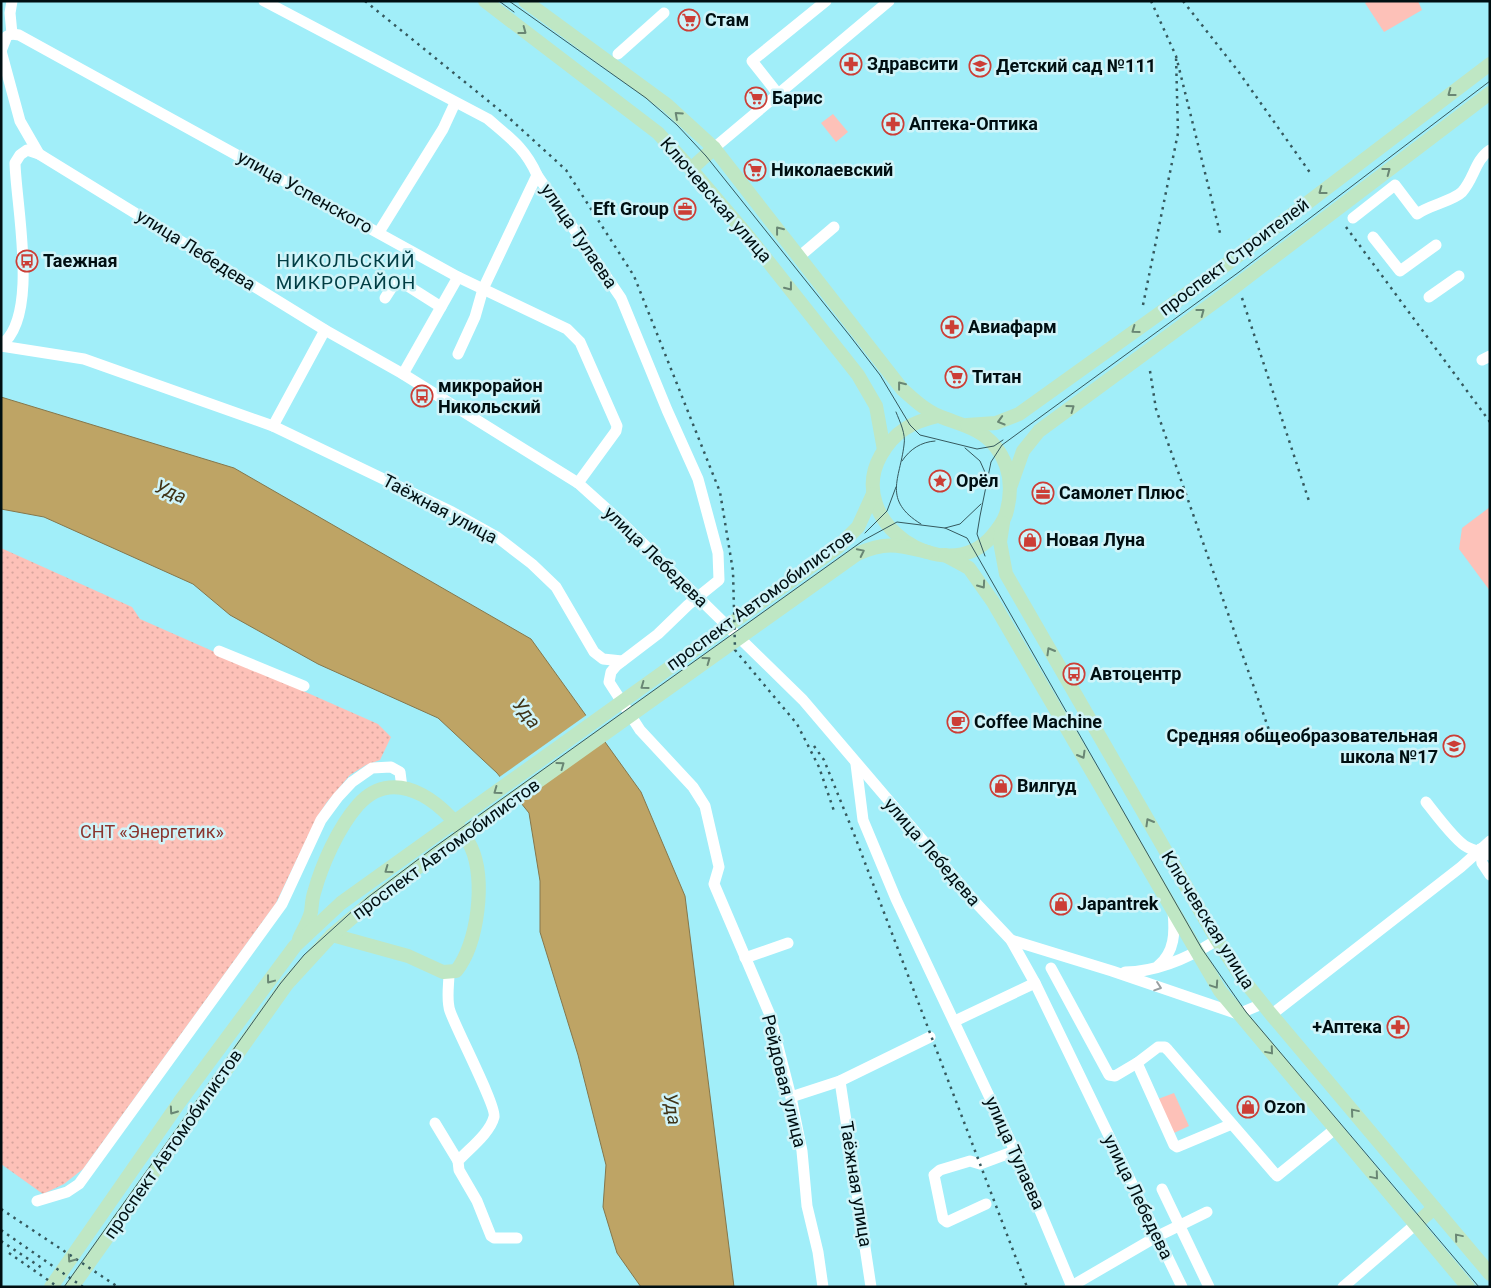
<svg xmlns="http://www.w3.org/2000/svg" width="1491" height="1288" font-family="Roboto,sans-serif">
<style>
.grass{fill:url(#grass-dots)}
.park{fill:#fdc1b8}
.water{fill:#bea465;stroke:#85774c}
.pier{fill:#a1eef9}
.lines{fill:none;stroke-linecap:round;stroke-linejoin:round}
.minor{stroke:#fff;stroke-width:11}
.major{stroke:#bfe7c4;stroke-width:14}
.tram{stroke:#35595e;stroke-width:1}
.rail{stroke:#35595e;stroke-width:2.5;stroke-dasharray:2.5 5;stroke-linecap:butt}
.oneway{stroke:#698674}
.oneway2{stroke:#999fa0}
.labels{text-anchor:middle;stroke-width:5;stroke-linejoin:round;paint-order:stroke}
.poi-label{font-size:18px;font-weight:bold;fill:#000f12;stroke:#d0f4f9;text-anchor:start}
.street-label{font-size:18px;fill:#000f12;stroke:#d0f4f9}
.park-label{font-size:18px;fill:#8a352e;stroke:#d0f4f9}
.neighbourhood-label{font-size:19px;letter-spacing:1px;fill:#003d44;stroke:#d0f4f9}
.water-label{font-size:19px;font-style:italic;fill:#3f3317;stroke:#d0f4f9}
</style>
<defs>
<pattern id="grass-dots" width="8" height="8" patternUnits="userSpaceOnUse" patternTransform="scale(1.25)"><rect width="8" height="8" fill="#fdc1b8"/><path d="M2 2h.1M6 6h.1" fill="none" stroke="#d7a59d" stroke-width="1.8" stroke-linecap="round"/></pattern>
</defs>
<rect width="100%" height="100%" fill="#a1eef9"/>
<polygon class="grass" points="1,548 132,607 140,619 378,724 391,737 380,760 366,765 350,775 327,802 317,817 276,903 83,1169 64,1184 43,1194 1,1164"/>
<g class="park">
<polygon points="1368,1 1418,1 1422,10 1384,32 1365,3"/>
<polygon points="833,114 848,132 836,142 821,123"/>
<polygon points="1490,507 1490,591 1459,549 1462,528"/>
<polygon points="1174,1093 1189,1126 1174,1133 1158,1099"/>
</g>
<polygon class="water" points="1,397 234,468 531,639 641,792 685,896 734,1287 641,1287 617,1253 603,1207 606,1165 578,1055 540,932 540,881 529,813 497,773 438,718 318,664 230,615 193,584 44,517 1,509"/>
<polygon class="pier" points="588,714 606,739 517,802 498,778"/>
<g class="lines">
<g class="minor">
<path d="M264,1L488,119C510,138 525,148 537,175L621,298L667,410L698,479L718,553L719,580L688,605L658,634L616,666L611,672L609,682L640,730L693,787L705,806L719,867L714,884L770,1015L791,1097L802,1151L807,1206L818,1252L823,1287"/>
<polyline points="12,34 10,13 12,1"/>
<polyline points="1,51 20,121 39,154 325,330 403,374 578,483 618,519 803,700 977,904 1011,940 1035,983 1182,1287"/>
<polyline points="1,51 7,36 12,34 19,35 458,277 567,329 580,342 617,426 616,431 578,483"/>
<polyline points="618,54 664,13"/>
<polyline points="778,94 752,61 826,1"/>
<polyline points="714,148 889,1"/>
<path d="M1353,218L1395,185L1417,214C1429,205 1453,201 1462,192C1474,179 1475,160 1490,150"/>
<polyline points="379,232 443,129 455,103"/>
<polyline points="1373,237 1400,271 1436,245"/>
<polyline points="800,256 834,227"/>
<polyline points="1429,297 1459,276"/>
<polyline points="385,298 396,281 400,281 441,307"/>
<polyline points="325,330 273,426 452,512 497,537 532,564 556,587 594,652 603,659 622,661"/>
<path d="M1,345C40,317 16,206 15,163L20,155L27,150L39,154"/>
<polyline points="1,346 84,359 273,426"/>
<polyline points="458,354 475,317 483,289 537,175"/>
<polyline points="1482,360 1490,356"/>
<polyline points="403,374 458,277"/>
<polyline points="219,651 304,686"/>
<polyline points="856,764 863,820 896,899 1015,1151 1072,1287"/>
<path d="M1426,802C1434,812 1456,842 1467,847C1474,851 1482,851 1490,855"/>
<polyline points="1480,849 1482,863 1490,875"/>
<polyline points="1011,940 1112,971 1238,1014 1262,1004"/>
<polyline points="745,958 788,943"/>
<path d="M1158,966C1175,952 1175,932 1173,912"/>
<polyline points="1051,968 1109,1075 1115,1076 1137,1063"/>
<path d="M1125,972C1157,972 1190,957 1217,940"/>
<path d="M449,973C449,985 446,1000 450,1011C456,1029 497,1107 494,1117C490,1133 469,1149 458,1161L459,1170L477,1201L491,1236L494,1238H517"/>
<polyline points="1271,1015 1461,867 1490,841"/>
<polyline points="955,1021 1035,983"/>
<polyline points="840,1081 871,1287"/>
<polyline points="791,1097 840,1081 930,1037"/>
<polyline points="435,1123 458,1161"/>
<polyline points="1232,1124 1177,1147 1174,1145 1137,1063 1158,1047 1165,1047 1168,1050 1277,1176 1335,1129"/>
<polyline points="1162,1189 1209,1287"/>
<polyline points="37,1201 67,1192 79,1184 282,904 321,820 338,797 352,782 372,768 391,767 400,772 402,788"/>
<polyline points="986,1204 947,1222 943,1219 934,1175 940,1170 970,1161 980,1164 1015,1151"/>
<polyline points="1070,1287 1156,1237 1207,1212"/>
<polyline points="1343,1287 1416,1224"/>
</g>
<g class="major">
<polyline points="485,1 658,133 691,169 748,236 858,375 876,406 884,450"/>
<path d="M525,1L667,105L714,148L902,389C913,399 925,410 939,416C960,425 979,427 995,446C1011,466 1013,490 1006,514C1003,523 998,529 992,536C946,590 843,522 881,455C895,431 912,422 938,416"/>
<polyline points="691,169 714,148"/>
<polyline points="967,425 996,423 1019,414 1202,283 1490,64"/>
<polyline points="1011,485 1023,451 1039,431 1224,295 1490,93"/>
<polyline points="1003,523 1000,542 1006,574 1217,940 1242,978 1270,1013 1490,1274"/>
<polyline points="945,555 969,568 993,602 1220,991 1468,1287"/>
<path d="M299,939C303,930 309,921 311,912C312,905 312,899 314,893C322,864 338,828 358,805C397,761 452,808 471,847C486,879 478,944 456,971L443,972L408,956L332,935"/>
<polyline points="1416,1224 1434,1208"/>
<polyline points="51,1287 181,1100 295,946 341,903 838,547 858,527 873,494"/>
<path d="M72,1287L287,984L332,935L372,901L436,854L857,554C886,541 898,545 928,552"/>
</g>
<g class="tram">
<polyline points="499,1 514,12"/>
<polyline points="509,1 646,98 677,125 706,156 850,336 880,375 910,425 920,435 977,449 994,446 1003,440"/>
<path d="M896,412C900,422 906,434 904,445C900,479 882,500 921,524"/>
<polyline points="965,448 980,461 988,479"/>
<path d="M902,461C910,449 921,442 935,441"/>
<polyline points="945,528 960,524 981,504"/>
<polyline points="865,533 887,511 896,487"/>
<polyline points="985,556 977,534 980,516 991,462 1002,445 1239,272 1490,81"/>
<polyline points="64,1287 280,984 304,955 367,898 432,849 864,540 897,522 945,528 967,538 1202,949 1246,1012 1479,1287"/>
</g>
<g class="rail">
<polyline points="365,1 508,117 566,170 634,276 720,492 733,571 735,650 797,724 819,767 834,811"/>
<polyline points="1151,1 1176,56 1220,233"/>
<polyline points="1183,1 1238,71 1311,174"/>
<polyline points="1346,227 1490,422"/>
<polyline points="1242,298 1309,501"/>
<polyline points="1143,305 1178,133 1176,56"/>
<polyline points="1150,371 1156,409 1275,747"/>
<polyline points="814,746 824,760 854,834 1027,1287"/>
<polyline points="1,1209 118,1287"/>
<polyline points="1,1230 83,1287"/>
<polyline points="1,1241 42,1268"/>
<polyline points="9,1253 58,1287"/>
</g>
</g>
<defs><path id="oneway-chevron" d="M-2-3.5L2.5 0L-2 3.5" fill="none" stroke-width="1.6" stroke-linecap="round" stroke-linejoin="round" transform="scale(1.25)"/></defs>
<g class="oneway">
<use href="#oneway-chevron" transform="translate(523 31) rotate(37)"/>
<use href="#oneway-chevron" transform="translate(1451 93) rotate(143)"/>
<use href="#oneway-chevron" transform="translate(678 115) rotate(-138)"/>
<use href="#oneway-chevron" transform="translate(1387 171) rotate(-37)"/>
<use href="#oneway-chevron" transform="translate(1322 191) rotate(143)"/>
<use href="#oneway-chevron" transform="translate(779 230) rotate(-128)"/>
<use href="#oneway-chevron" transform="translate(789 287) rotate(52)"/>
<use href="#oneway-chevron" transform="translate(1201 312) rotate(-37)"/>
<use href="#oneway-chevron" transform="translate(1135 330) rotate(144)"/>
<use href="#oneway-chevron" transform="translate(901 385) rotate(-128)"/>
<use href="#oneway-chevron" transform="translate(1071 408) rotate(-36)"/>
<use href="#oneway-chevron" transform="translate(1001 421) rotate(164)"/>
<use href="#oneway-chevron" transform="translate(861 552) rotate(-26)"/>
<use href="#oneway-chevron" transform="translate(982 585) rotate(55)"/>
<use href="#oneway-chevron" transform="translate(1050 651) rotate(-120)"/>
<use href="#oneway-chevron" transform="translate(707 660) rotate(-36)"/>
<use href="#oneway-chevron" transform="translate(644 686) rotate(144)"/>
<use href="#oneway-chevron" transform="translate(1082 755) rotate(60)"/>
<use href="#oneway-chevron" transform="translate(561 765) rotate(-36)"/>
<use href="#oneway-chevron" transform="translate(497 791) rotate(144)"/>
<use href="#oneway-chevron" transform="translate(1149 822) rotate(-120)"/>
<use href="#oneway-chevron" transform="translate(388 870) rotate(144)"/>
<use href="#oneway-chevron" transform="translate(270 980) rotate(127)"/>
<use href="#oneway-chevron" transform="translate(1215 985) rotate(56)"/>
<use href="#oneway-chevron" transform="translate(1270 1051) rotate(50)"/>
<use href="#oneway-chevron" transform="translate(173 1111) rotate(125)"/>
<use href="#oneway-chevron" transform="translate(1354 1112) rotate(-130)"/>
<use href="#oneway-chevron" transform="translate(1375 1176) rotate(50)"/>
<use href="#oneway-chevron" transform="translate(1458 1237) rotate(-130)"/>
<use href="#oneway-chevron" transform="translate(71 1259) rotate(125)"/>
</g>
<use class="oneway2" href="#oneway-chevron" transform="translate(1158 987) rotate(19)"/>
<defs>
<g id="supermarket-ring" transform="scale(1.125)"><circle r="9.5" fill="#d0f4f9" stroke="#cc3e36" stroke-width="1.5"/><path d="M-6-5.5h2.5l.6 2H6L4.5 2H-2.5L-4.4-4H-6ZM-1.5 3.2a1.3 1.3 0 1 0 .1 0ZM3 3.2a1.3 1.3 0 1 0 .1 0Z" fill="#cc3e36"/></g>
<g id="pharmacy-ring" transform="scale(1.125)"><circle r="9.5" fill="#d0f4f9" stroke="#cc3e36" stroke-width="1.5"/><path d="M-2-6h4v4h4v4h-4v4h-4v-4h-4v-4h4Z" fill="#cc3e36"/></g>
<g id="school-ring" transform="scale(1.125)"><circle r="9.5" fill="#d0f4f9" stroke="#cc3e36" stroke-width="1.5"/><path d="M0-5L7-2L0 1L-7-2ZM-4 1L0 2.5L4 1V4Q0 6-4 4Z" fill="#cc3e36"/></g>
<g id="office-ring" transform="scale(1.125)"><circle r="9.5" fill="#d0f4f9" stroke="#cc3e36" stroke-width="1.5"/><path d="M-6-3h4V-5.5h4V-3h4V5H-6ZM-1-4.5V-3h2v-1.5ZM-6 0V1H6V0Z" fill="#cc3e36"/></g>
<g id="bus-ring" transform="scale(1.125)"><circle r="9.5" fill="#d0f4f9" stroke="#cc3e36" stroke-width="1.5"/><path d="M-5-6H5V4H4V6H2V4H-2V6H-4V4H-5ZM-3.5-4V0h7V-4ZM-3.5 1.2v1.5H-2V1.2ZM2 1.2v1.5H3.5V1.2Z" fill="#cc3e36"/></g>
<g id="sight-ring" transform="scale(1.125)"><circle r="9.5" fill="#d0f4f9" stroke="#cc3e36" stroke-width="1.5"/><path d="M0-6L1.8-2.2L6-1.7L2.9 1.2L3.7 5.4L0 3.3L-3.7 5.4L-2.9 1.2L-6-1.7L-1.8-2.2Z" fill="#cc3e36"/></g>
<g id="shop-ring" transform="scale(1.125)"><circle r="9.5" fill="#d0f4f9" stroke="#cc3e36" stroke-width="1.5"/><path d="M-5-2.5h2.3a2.7 3.5 0 0 1 5.4 0H5L5.5 6h-11ZM-1.5-2.5h3a1.5 2.3 0 0 0-3 0Z" fill="#cc3e36"/></g>
<g id="cafe-ring" transform="scale(1.125)"><circle r="9.5" fill="#d0f4f9" stroke="#cc3e36" stroke-width="1.5"/><path d="M-5.5-4.5H6V0H3Q3 3.5 0 3.5H-2.5Q-5.5 3.5-5.5 0ZM3-3.2v2h1.7v-2ZM-6 4.5H4V6H-6Z" fill="#cc3e36"/></g>
</defs>
<g fill-rule="evenodd">
<use href="#supermarket-ring" x="689" y="20"/>
<use href="#pharmacy-ring" x="851" y="64"/>
<use href="#school-ring" x="980" y="66"/>
<use href="#supermarket-ring" x="756" y="98"/>
<use href="#pharmacy-ring" x="893" y="124"/>
<use href="#supermarket-ring" x="755" y="170"/>
<use href="#office-ring" x="685" y="209"/>
<use href="#bus-ring" x="27" y="261"/>
<use href="#pharmacy-ring" x="952" y="327"/>
<use href="#supermarket-ring" x="956" y="377"/>
<use href="#bus-ring" x="422" y="396"/>
<use href="#sight-ring" x="940" y="481"/>
<use href="#office-ring" x="1043" y="493"/>
<use href="#shop-ring" x="1030" y="540"/>
<use href="#bus-ring" x="1074" y="674"/>
<use href="#cafe-ring" x="958" y="722"/>
<use href="#school-ring" x="1454" y="746"/>
<use href="#shop-ring" x="1001" y="786"/>
<use href="#shop-ring" x="1061" y="904"/>
<use href="#pharmacy-ring" x="1398" y="1027"/>
<use href="#shop-ring" x="1248" y="1107"/>
</g>
<g class="labels">
<g class="poi-label">
<text x="705" y="26">Стам</text>
<text x="867" y="70">Здравсити</text>
<text x="996" y="72">Детский сад №111</text>
<text x="772" y="104">Барис</text>
<text x="909" y="130">Аптека-Оптика</text>
<text x="771" y="176">Николаевский</text>
<text x="669" y="215" text-anchor="end">Eft Group</text>
<text x="43" y="267">Таежная</text>
<text x="968" y="333">Авиафарм</text>
<text x="972" y="383">Титан</text>
<text x="438" y="392">микрорайон<tspan x="438" dy="21">Никольский</tspan></text>
<text x="956" y="487">Орёл</text>
<text x="1059" y="499">Самолет Плюс</text>
<text x="1046" y="546">Новая Луна</text>
<text x="1090" y="680">Автоцентр</text>
<text x="974" y="728">Coffee Machine</text>
<text x="1438" y="742" text-anchor="end">Средняя общеобразовательная<tspan x="1438" dy="21">школа №17</tspan></text>
<text x="1017" y="792">Вилгуд</text>
<text x="1077" y="910">Japantrek</text>
<text x="1382" y="1033" text-anchor="end">+Аптека</text>
<text x="1264" y="1113">Ozon</text>
</g>
<g class="street-label">
<text transform="translate(305 192) rotate(29)" y="6">улица Успенского</text>
<text transform="translate(716 200) rotate(49)" y="6">Ключевская улица</text>
<text transform="translate(579 236) rotate(56)" y="6">улица Тулаева</text>
<text transform="translate(196 250) rotate(32)" y="6">улица Лебедева</text>
<text transform="translate(1234 257) rotate(-37)" y="6">проспект Строителей</text>
<text transform="translate(440 509) rotate(28)" y="6">Таёжная улица</text>
<text transform="translate(656 557) rotate(44)" y="6">улица Лебедева</text>
<text transform="translate(760 600) rotate(-36)" y="6">проспект Автомобилистов</text>
<text transform="translate(446 849) rotate(-36)" y="6">проспект Автомобилистов</text>
<text transform="translate(932 852) rotate(49)" y="6">улица Лебедева</text>
<text transform="translate(1208 920) rotate(58)" y="6">Ключевская улица</text>
<text transform="translate(784 1081) rotate(76)" y="6">Рейдовая улица</text>
<text transform="translate(173 1144) rotate(-55)" y="6">проспект Автомобилистов</text>
<text transform="translate(1015 1153) rotate(66)" y="6">улица Тулаева</text>
<text transform="translate(856 1184) rotate(81)" y="6">Таёжная улица</text>
<text transform="translate(1138 1197) rotate(64)" y="6">улица Лебедева</text>
</g>
<g class="park-label">
<text x="152" y="838">СНТ «Энергетик»</text>
</g>
<g class="neighbourhood-label">
<text x="346" y="267">НИКОЛЬСКИЙ<tspan x="346" dy="22">МИКРОРАЙОН</tspan></text>
</g>
<g class="water-label">
<text transform="translate(171 491) rotate(24)" y="7">Уда</text>
<text transform="translate(527 713) rotate(52)" y="7">Уда</text>
<text transform="translate(673 1109) rotate(82)" y="7">Уда</text>
</g>
</g>
<rect width="1491" height="1288" fill="none" stroke="#000f12" stroke-width="5"/>
</svg>
